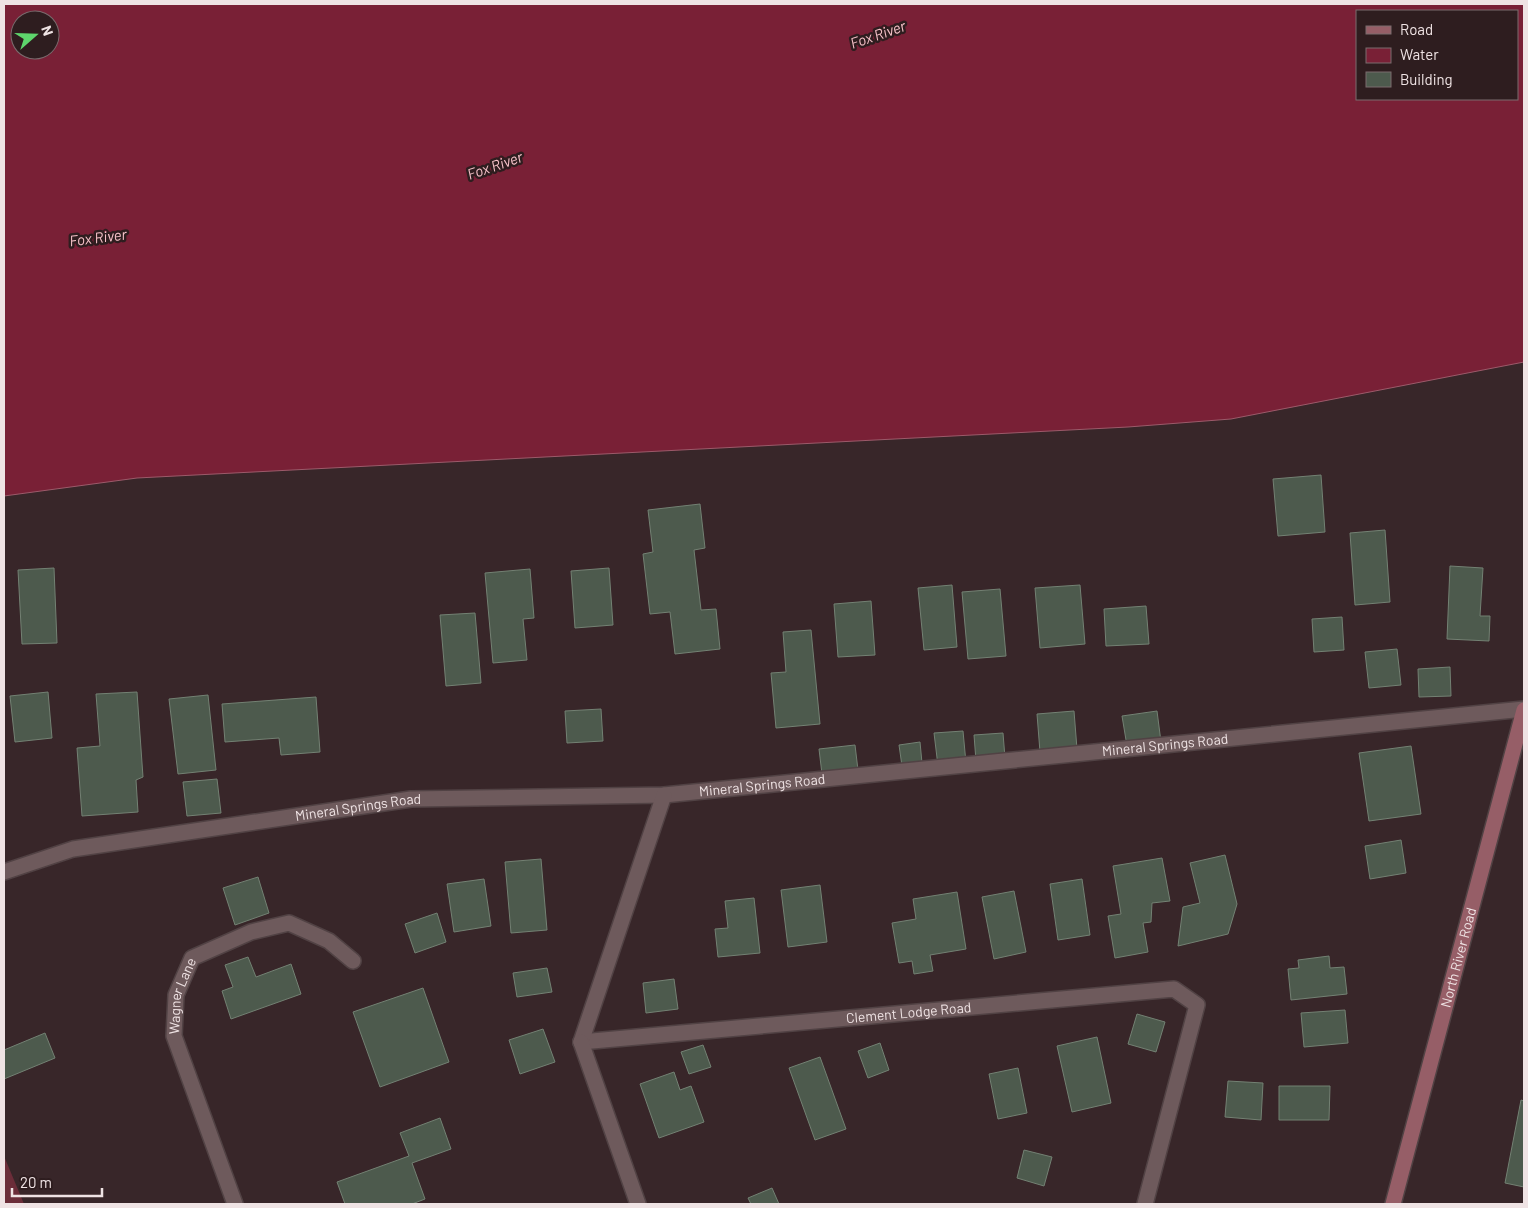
<svg xmlns="http://www.w3.org/2000/svg" width="1528" height="1208" font-family="Barlow,sans-serif">
<style>
.green{fill:#6b2d39}
.water{fill:#792036;stroke:#9c5a6a;fill-rule:evenodd}
.building{fill:#4d5a4d;stroke:#738173}
.lines{fill:none;stroke-linecap:round;stroke-linejoin:round}
.street-casing{stroke:#514244;stroke-width:18}
.secondary-casing{stroke:#514244;stroke-width:18}
.street{stroke:#6e5a5c;stroke-width:15}
.secondary{stroke:#965e67;stroke-width:15}
.labels{text-anchor:middle;stroke-width:5;stroke-linejoin:round;paint-order:stroke}
.street-label{font-size:14px;fill:#efe3e4;stroke:#2e1d1f}
.water-label{font-size:15px;font-style:italic;fill:#f8c3ca;stroke:#2e1d1f}
</style>
<rect width="100%" height="100%" fill="#382629"/>
<polygon class="green" points="4,1156 24,1204 4,1204"/>
<path class="water" d="M4,4H1524V362L1231,419L1128,427L137,478L4,496ZM1357,11H1517V99H1357ZM20,20H50V50H20Z"/>
<g class="building">
<polygon points="1321,475 1325,532 1278,536 1273,479"/>
<polygon points="700,504 705,548 694,550 701,610 716,609 720,649 675,654 670,612 650,614 643,554 653,552 648,510"/>
<polygon points="1385,530 1390,602 1355,605 1350,533"/>
<polygon points="1450,566 1483,568 1480,616 1490,616 1489,641 1447,639"/>
<polygon points="54,568 57,643 22,644 18,570"/>
<polygon points="609,568 613,625 575,628 571,571"/>
<polygon points="530,569 534,618 523,619 527,660 493,663 485,573"/>
<polygon points="952,585 957,647 924,650 918,588"/>
<polygon points="1080,585 1085,644 1040,648 1035,588"/>
<polygon points="1000,589 1006,656 968,659 962,592"/>
<polygon points="871,601 875,655 838,657 834,604"/>
<polygon points="1146,606 1149,644 1106,646 1104,609"/>
<polygon points="475,613 481,683 446,686 440,615"/>
<polygon points="1342,617 1344,650 1314,652 1312,619"/>
<polygon points="811,630 820,724 776,728 771,673 786,672 783,632"/>
<polygon points="1397,649 1401,685 1369,688 1365,652"/>
<polygon points="1450,667 1451,696 1419,697 1418,669"/>
<polygon points="48,692 52,738 15,742 10,696"/>
<polygon points="137,692 143,777 136,780 138,812 82,816 77,748 100,746 96,694"/>
<polygon points="208,695 216,770 178,774 169,699"/>
<polygon points="316,697 320,752 281,755 279,738 225,742 222,704"/>
<polygon points="601,709 603,741 567,743 565,711"/>
<polygon points="1074,711 1077,749 1040,752 1037,714"/>
<polygon points="1157,711 1161,742 1127,746 1122,716"/>
<polygon points="963,731 966,763 938,766 934,733"/>
<polygon points="1003,733 1005,758 976,761 974,735"/>
<polygon points="920,742 922,763 902,766 899,745"/>
<polygon points="855,745 858,770 822,774 819,749"/>
<polygon points="1411,746 1421,814 1369,821 1359,753"/>
<polygon points="217,779 221,813 187,816 183,782"/>
<polygon points="1401,840 1406,873 1370,879 1365,846"/>
<polygon points="1225,855 1237,904 1228,934 1178,946 1183,907 1200,903 1190,863"/>
<polygon points="1162,858 1170,901 1152,903 1151,922 1143,923 1148,952 1115,958 1108,916 1121,914 1113,866"/>
<polygon points="541,859 547,930 511,933 505,862"/>
<polygon points="258,877 269,913 235,925 223,888"/>
<polygon points="484,879 491,926 454,932 447,884"/>
<polygon points="1082,879 1090,935 1058,940 1050,884"/>
<polygon points="820,885 827,942 788,947 781,890"/>
<polygon points="1014,891 1026,952 994,959 982,897"/>
<polygon points="957,892 966,949 930,955 933,971 914,974 912,961 899,963 892,923 916,919 913,899"/>
<polygon points="754,898 760,953 718,957 715,929 728,928 725,901"/>
<polygon points="437,913 446,942 415,953 405,924"/>
<polygon points="1329,956 1330,968 1344,967 1347,994 1291,1000 1288,969 1299,968 1298,960"/>
<polygon points="248,957 256,977 291,964 301,994 231,1019 222,991 233,987 225,965"/>
<polygon points="547,968 552,992 517,997 513,973"/>
<polygon points="674,979 678,1009 646,1013 643,983"/>
<polygon points="423,988 449,1062 380,1087 353,1012"/>
<polygon points="1345,1010 1348,1043 1304,1047 1301,1013"/>
<polygon points="1137,1014 1165,1022 1156,1052 1128,1044"/>
<polygon points="543,1029 555,1062 520,1074 509,1040"/>
<polygon points="45,1033 55,1058 4,1079 4,1050"/>
<polygon points="1097,1037 1111,1103 1072,1112 1057,1046"/>
<polygon points="880,1043 889,1070 868,1078 858,1051"/>
<polygon points="703,1045 711,1067 689,1074 681,1052"/>
<polygon points="820,1057 846,1129 815,1140 789,1068"/>
<polygon points="1018,1068 1027,1113 998,1119 989,1074"/>
<polygon points="674,1072 680,1090 691,1086 704,1122 659,1138 640,1084"/>
<polygon points="1228,1081 1263,1083 1261,1120 1225,1117"/>
<polygon points="1279,1086 1330,1086 1329,1120 1279,1120"/>
<polygon points="1521,1100 1524,1101 1524,1187 1505,1183"/>
<polygon points="440,1118 451,1149 412,1163 425,1199 412,1204 345,1204 337,1182 409,1156 400,1133"/>
<polygon points="1024,1150 1052,1157 1044,1186 1017,1178"/>
<polygon points="772,1188 779,1204 751,1204 748,1198"/>
</g>
<g class="lines">
<g class="street-casing">
<g id="street">
<path id="s1" d="M4,872L73,849L411,799L664,795L1524,709"/>
<path id="s2" d="M581,1042L1174,989L1197,1005L1145,1204"/>
<polyline points="581,1042 664,795"/>
<polyline points="581,1042 638,1204"/>
<path id="s3" d="M235,1204L174,1036L176,995L192,958L251,932L289,923L329,941L353,961"/>
</g>
</g>
<g class="secondary-casing">
<g id="secondary">
<path id="s4" d="M1393,1204L1524,710"/>
</g>
</g>
<use href="#street" class="street"/>
<use href="#secondary" class="secondary"/>
</g>
<g class="labels">
<g class="street-label">
<text dy="5" stroke="none"><textPath href="#s1" startOffset="1171">Mineral Springs Road</textPath></text>
<text dy="5" stroke="none"><textPath href="#s1" startOffset="766">Mineral Springs Road</textPath></text>
<text dy="5" stroke="none"><textPath href="#s1" startOffset="361">Mineral Springs Road</textPath></text>
<text dy="5" stroke="none"><textPath href="#s4" startOffset="255">North River Road</textPath></text>
<text dy="5" stroke="none"><textPath href="#s3" startOffset="220">Wagner Lane</textPath></text>
<text dy="5" stroke="none"><textPath href="#s2" startOffset="329">Clement Lodge Road</textPath></text>
</g>
<g class="water-label">
<text transform="translate(878 35) rotate(-19)" y="5">Fox River</text>
<text transform="translate(495 166) rotate(-19)" y="5">Fox River</text>
<text transform="translate(98 238) rotate(-7)" y="5">Fox River</text>
</g>
</g>
<rect width="1528" height="1208" fill="none" stroke="#efe3e4" stroke-width="10"/>
<rect x="1356" y="10" width="162" height="90" fill="#2e1d1f" stroke="#7b6c6e"/>
<rect x="1366" y="26" width="25" height="8" fill="#965e67" stroke="#7b6c6e"/>
<text x="1400" y="35" font-size="15" fill="#efe3e4">Road</text>
<rect x="1366" y="48" width="25" height="15" fill="#792036" stroke="#7b6c6e"/>
<text x="1400" y="60" font-size="15" fill="#efe3e4">Water</text>
<rect x="1366" y="72" width="25" height="15" fill="#4d5a4d" stroke="#7b6c6e"/>
<text x="1400" y="85" font-size="15" fill="#efe3e4">Building</text>
<g transform="translate(35 35) rotate(70)"><circle r="24" fill="#2e1d1f" stroke="#7b6c6e"/>
<path d="M0-4L9 19L0 12L-9 19Z" fill="#5ed56c"/>
<text y="-8" font-size="14" font-weight="bold" text-anchor="middle" fill="#efe3e4">N</text>
</g>
<path d="M12 1188v8h90v-8" fill="none" stroke="#efe3e4" stroke-width="2.5"/>
<text x="20" y="1188" font-size="15" fill="#efe3e4" stroke="#2e1d1f" stroke-width="4" paint-order="stroke">20 m</text>
</svg>
